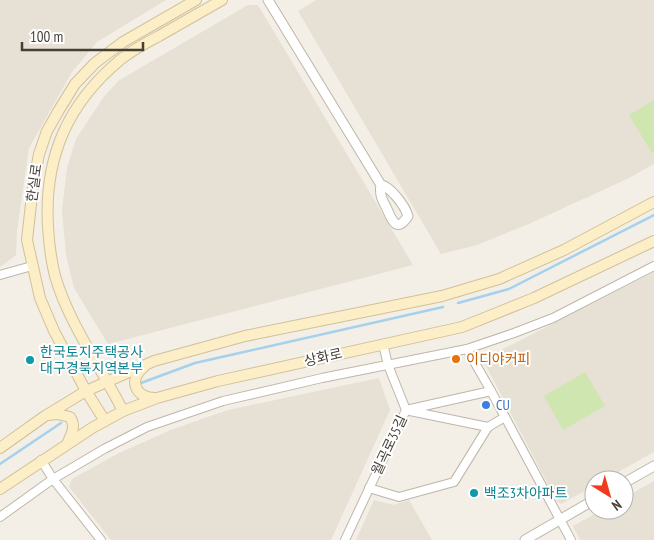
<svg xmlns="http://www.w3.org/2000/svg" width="654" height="540" font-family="'PT Sans Narrow','Noto Sans KR',sans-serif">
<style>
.residential{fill:#e6e0d5}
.green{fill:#cfe6b1}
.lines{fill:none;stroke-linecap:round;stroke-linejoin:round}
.stream{stroke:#a5d1ed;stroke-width:2.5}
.minor-casing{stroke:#beb6a9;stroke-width:10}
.tertiary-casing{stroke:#beb6a9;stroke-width:11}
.secondary-casing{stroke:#d1c198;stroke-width:12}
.minor{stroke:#fff;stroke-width:8}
.tertiary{stroke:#fff;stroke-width:9}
.secondary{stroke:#fceec7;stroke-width:10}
.food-dot{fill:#e8710a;stroke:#fff;stroke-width:2}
.culture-dot{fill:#0f9aa8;stroke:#fff;stroke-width:2}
.shop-dot{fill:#3f7fe0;stroke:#fff;stroke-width:2}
.labels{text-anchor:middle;stroke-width:4;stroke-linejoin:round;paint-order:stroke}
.street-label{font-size:14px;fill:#453f36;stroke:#fff}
.culture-label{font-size:14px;fill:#0d838f;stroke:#fff;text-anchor:start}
.food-label{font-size:14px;fill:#c56008;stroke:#fff;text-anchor:start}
.shop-label{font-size:14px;fill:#366cbe;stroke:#fff;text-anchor:start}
</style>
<rect width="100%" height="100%" fill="#f3efe7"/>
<g class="residential">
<polygon points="0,0 166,0 97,42 72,72 29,148 17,231 16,255 0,267"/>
<polygon points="316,0 654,0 654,164 627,179 531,223 477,245 441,254 298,11"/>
<polygon points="248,5 258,5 413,265 108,344 74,288 66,255 62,210 67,168 76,139 103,98 118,81"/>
<polygon points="654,272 654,452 604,480 594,480 594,486 561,504 556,500 484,362 487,358 495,353"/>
<polygon points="379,378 390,410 331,540 111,540 69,487 72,479 119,453 173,429 228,410"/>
<polygon points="654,481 654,540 580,540 573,526 602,510 624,510 624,498"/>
<polygon points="374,500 393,505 409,500 432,540 356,540"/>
</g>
<g class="green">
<polygon points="654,100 654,152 652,153 629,115"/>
<polygon points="585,372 605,406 563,430 544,396"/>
</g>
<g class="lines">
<g class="stream">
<polyline points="458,303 509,289 654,215"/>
<polyline points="141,383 195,363 443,307"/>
<polyline points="0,464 61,423"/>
</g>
<g class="minor-casing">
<g id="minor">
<polyline points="0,275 32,266"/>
<polyline points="467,349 491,391 571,540"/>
<polyline points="406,410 491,391"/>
<polyline points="410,411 488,427"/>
<polyline points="41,460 53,479 101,540"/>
<polyline points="369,488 399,497 454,482 488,427 505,417"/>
<polyline points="0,517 53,479 104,449 147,427 223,401 322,378 467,349 514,333 553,318 654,266"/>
<polyline points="345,540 406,410 388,365 383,344"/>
</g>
</g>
<g class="tertiary-casing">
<g id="tertiary">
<path d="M268,0L381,185C379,195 383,201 387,209C392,221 397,233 408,216C405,206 391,187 381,185"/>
<polyline points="624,483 654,466"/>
<polyline points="525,540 594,500"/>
</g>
</g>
<g class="secondary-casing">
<g id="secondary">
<path d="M144,367C128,379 135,398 155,398"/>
<path d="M123,411C101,367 69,324 55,276C51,260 49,244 48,227C44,158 67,104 120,60C132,50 146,43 159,36C180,24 201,12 222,0"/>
<path d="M47,415L57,414L70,417C76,426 72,433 68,442"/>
<polyline points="105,421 86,391 54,331 40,298 27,240 33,186 39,154 47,131 59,110 75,84 95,63 123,42 196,0"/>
<polyline points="0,448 45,416 86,391 154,361 245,336 442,296 499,279 564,250 654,202"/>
<polyline points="0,489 92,428 123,411 157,398 218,381 462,327 534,298 654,241"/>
</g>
</g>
<use href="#minor" class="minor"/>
<use href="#tertiary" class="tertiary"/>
<use href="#secondary" class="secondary"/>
</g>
<circle class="food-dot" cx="456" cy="359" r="5"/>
<g class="culture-dot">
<circle cx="30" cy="360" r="5"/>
<circle cx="474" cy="493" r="5"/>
</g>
<circle class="shop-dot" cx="486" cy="405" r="5"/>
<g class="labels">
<g class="street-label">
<text transform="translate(34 183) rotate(-82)" y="5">한실로</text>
<text transform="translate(323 357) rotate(-13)" y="5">상화로</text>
<text transform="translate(389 445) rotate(-65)" y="5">월곡로35길</text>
</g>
<g class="culture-label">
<text x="40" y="357">한국토지주택공사<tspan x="40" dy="16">대구경북지역본부</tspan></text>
<text x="484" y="498">백조3차아파트</text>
</g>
<g class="food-label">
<text x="466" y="364">이디야커피</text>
</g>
<g class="shop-label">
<text x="496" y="410">CU</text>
</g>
</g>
<g transform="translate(609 495) rotate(143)"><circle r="24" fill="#ffffff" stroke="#b5b2af"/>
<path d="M0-4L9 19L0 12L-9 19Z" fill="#f23a1e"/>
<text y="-8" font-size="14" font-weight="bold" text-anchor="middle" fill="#453f36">N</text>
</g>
<path d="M22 42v8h121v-8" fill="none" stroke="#453f36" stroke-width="2.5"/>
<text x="30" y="42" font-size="15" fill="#453f36" stroke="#ffffff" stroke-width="4" paint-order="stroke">100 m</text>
</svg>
